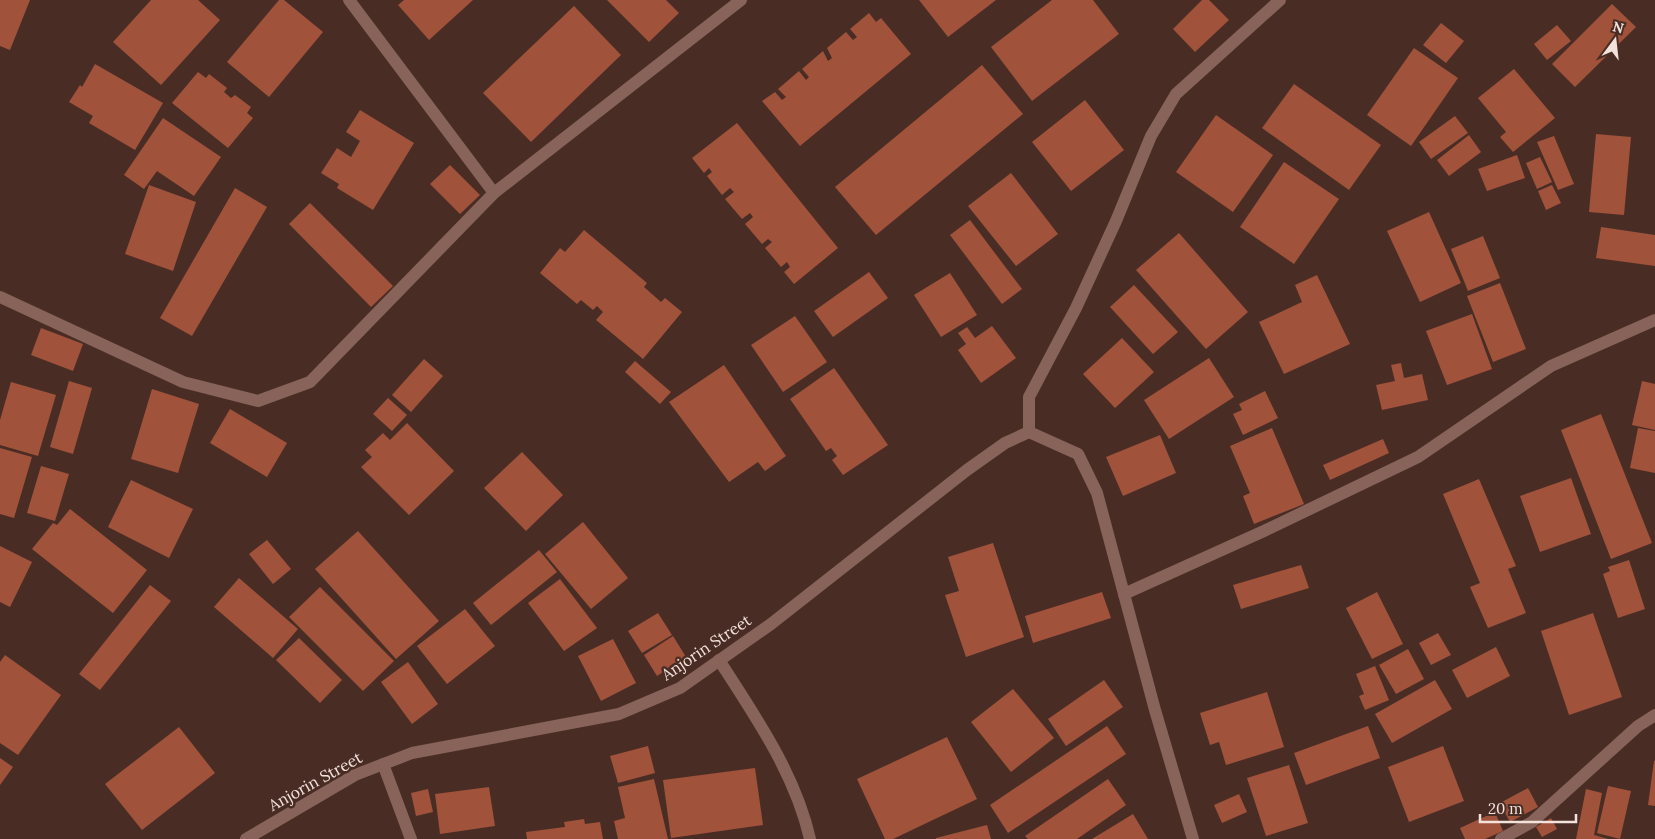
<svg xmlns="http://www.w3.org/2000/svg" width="1655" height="839" font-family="Lora,serif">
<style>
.building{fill:#a0523b}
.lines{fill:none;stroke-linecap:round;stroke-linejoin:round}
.minor{stroke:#876359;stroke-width:12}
.labels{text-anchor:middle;stroke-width:5;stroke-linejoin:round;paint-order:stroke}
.street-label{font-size:16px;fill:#f3e1db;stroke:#492d25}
</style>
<rect width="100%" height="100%" fill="#492d25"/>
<g class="building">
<polygon points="0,0 30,0 10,50 0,46"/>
<polygon points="151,0 198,0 220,20 161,85 113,42"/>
<polygon points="279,0 284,0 323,32 269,97 227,62"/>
<polygon points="404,0 473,0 429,40 398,5"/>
<polygon points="607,0 666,0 679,13 649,42"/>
<polygon points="919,0 996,0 948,37"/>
<polygon points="1052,0 1093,0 1119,34 1032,101 991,47"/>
<polygon points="1202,0 1209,0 1229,20 1195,52 1173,29"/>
<polygon points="1612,4 1636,27 1575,87 1552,64"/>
<polygon points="574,6 621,55 531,142 483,93"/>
<polygon points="869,13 876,22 881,18 911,54 800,146 762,101 775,92 782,100 786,97 778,89 799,71 806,80 809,77 802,69 823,51 828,61 832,58 827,48 846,32 853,40 857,37 850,29"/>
<polygon points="1441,23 1464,41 1446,63 1423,45"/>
<polygon points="1557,25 1571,41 1547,60 1534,44"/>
<polygon points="1414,48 1458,78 1411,146 1367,115"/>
<polygon points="95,64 163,103 135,150 89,123 93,116 69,102 80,85 82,87"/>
<polygon points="982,65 1023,114 876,235 835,187"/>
<polygon points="1514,69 1555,118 1513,152 1500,137 1506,132 1478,98"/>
<polygon points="198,72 206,78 209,74 227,88 224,92 231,98 235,95 251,107 247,113 253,118 228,148 172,103"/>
<polygon points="1294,84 1381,145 1349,190 1262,128"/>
<polygon points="1085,100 1124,150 1071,191 1032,142"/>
<polygon points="360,110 414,143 373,210 337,188 339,184 321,173 337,148 351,157 360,141 346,132"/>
<polygon points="1216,115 1273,155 1233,212 1176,172"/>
<polygon points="1455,116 1468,133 1431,159 1419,142"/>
<polygon points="163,118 221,157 194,196 157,171 144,189 124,175"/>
<polygon points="737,123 838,248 794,284 784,272 790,267 787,262 781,267 765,248 772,242 768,239 762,244 745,224 753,217 750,213 742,219 725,199 734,192 730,188 722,195 707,176 712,172 709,168 704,173 692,158"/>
<polygon points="1596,134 1631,137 1624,215 1589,212"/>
<polygon points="1469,135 1481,152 1449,176 1437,160"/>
<polygon points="1554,136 1574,184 1558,190 1537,142"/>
<polygon points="1517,155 1525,178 1487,191 1478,169"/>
<polygon points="1540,157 1552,182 1537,189 1526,163"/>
<polygon points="1284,162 1339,199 1294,264 1240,227"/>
<polygon points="450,165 480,195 460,214 430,184"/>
<polygon points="1011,173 1058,234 1016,266 968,206"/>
<polygon points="149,185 196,202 173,271 125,254"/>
<polygon points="1552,185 1561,203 1546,210 1538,191"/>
<polygon points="235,188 267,207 192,336 160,318"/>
<polygon points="310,203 393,286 371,307 289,224"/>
<polygon points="1429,212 1461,283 1420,302 1387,231"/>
<polygon points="970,220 1022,289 1002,304 950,235"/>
<polygon points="1601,227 1655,235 1655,266 1596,258"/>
<polygon points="584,230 647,283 644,287 661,302 665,298 682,312 643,359 596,320 603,312 597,306 593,310 581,300 577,304 540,273 560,248 565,252"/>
<polygon points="1179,233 1248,312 1206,349 1136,270"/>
<polygon points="1483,236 1500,278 1468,291 1451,249"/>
<polygon points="869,272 888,298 833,337 814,311"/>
<polygon points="950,273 977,315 941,337 914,295"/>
<polygon points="1317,275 1350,344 1284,374 1259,322 1302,302 1295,285"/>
<polygon points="1500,283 1526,349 1493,362 1467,296"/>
<polygon points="1134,285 1178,332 1153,354 1110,307"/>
<polygon points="1472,314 1492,369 1447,385 1426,331"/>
<polygon points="795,316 827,362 783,392 751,345"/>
<polygon points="992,326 1016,358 981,383 958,350 966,344 958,333 967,327 975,338"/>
<polygon points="41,328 83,344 73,371 31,355"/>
<polygon points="1122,338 1154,372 1115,408 1083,374"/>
<polygon points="1209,358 1234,397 1169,439 1144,400"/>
<polygon points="424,359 443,376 411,412 392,395"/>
<polygon points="635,361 671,392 660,404 625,372"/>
<polygon points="1401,363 1404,378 1422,374 1428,400 1382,410 1376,385 1395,381 1391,365"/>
<polygon points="724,365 786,456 765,471 758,462 729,482 669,402"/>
<polygon points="834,368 888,445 843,475 832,460 837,456 831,448 826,451 790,399"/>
<polygon points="69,381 92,388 73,454 50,447"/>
<polygon points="1642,381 1655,384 1655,430 1632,425"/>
<polygon points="11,382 56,395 38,456 0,445 0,420"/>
<polygon points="152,389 199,404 178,473 131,459"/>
<polygon points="1265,391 1278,418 1243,435 1233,414 1242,410 1239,404"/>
<polygon points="388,398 407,415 392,431 373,414"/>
<polygon points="230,409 287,443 267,477 210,443"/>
<polygon points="1601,414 1652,543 1611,559 1561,430"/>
<polygon points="407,423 454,471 409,515 361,467 372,457 365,450 383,433 390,440"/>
<polygon points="1272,428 1304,504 1254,524 1243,496 1250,493 1230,446"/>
<polygon points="1638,428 1655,431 1655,473 1630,468"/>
<polygon points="1160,435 1176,473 1123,496 1106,457"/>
<polygon points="1383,439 1389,453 1330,480 1323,465"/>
<polygon points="0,448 32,457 14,518 0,514"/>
<polygon points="522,452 563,495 526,531 484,488"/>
<polygon points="41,466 69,474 55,521 27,513"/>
<polygon points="1571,478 1591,534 1540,552 1520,496"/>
<polygon points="1479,479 1516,566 1508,569 1526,613 1488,628 1470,587 1480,583 1443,494"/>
<polygon points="131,480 193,509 169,558 108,527"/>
<polygon points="70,509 147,570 113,613 32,549 53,523 57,525"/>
<polygon points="583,522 628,578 591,609 545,554"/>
<polygon points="358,531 439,621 396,659 315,569"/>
<polygon points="267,540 291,569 273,584 249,554"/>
<polygon points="993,543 1024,637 966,657 945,595 959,591 948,557"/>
<polygon points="0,546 32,562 10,607 0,602"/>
<polygon points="539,550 557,572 491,625 473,603"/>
<polygon points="1629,560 1645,609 1618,618 1603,574 1610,571 1608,567"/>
<polygon points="1301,565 1309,588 1241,609 1233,585"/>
<polygon points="239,578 298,629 273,658 214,607"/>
<polygon points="560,579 597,628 564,651 528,603"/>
<polygon points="150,585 171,601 100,690 79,674"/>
<polygon points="320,587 394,661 363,691 289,617"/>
<polygon points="1102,592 1111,618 1033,643 1025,616"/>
<polygon points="1377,592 1403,644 1372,659 1346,608"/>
<polygon points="465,609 495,646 447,684 417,646"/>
<polygon points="658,613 672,635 642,653 628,631"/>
<polygon points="1593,613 1622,697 1569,715 1541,631"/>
<polygon points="1438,633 1451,655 1431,665 1419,643"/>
<polygon points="673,636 686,657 657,676 644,655"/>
<polygon points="299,638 342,680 320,703 276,660"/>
<polygon points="613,639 636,683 601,701 578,656"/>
<polygon points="1496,647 1510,676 1467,698 1452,670"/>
<polygon points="1408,649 1424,679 1396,694 1379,665"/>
<polygon points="5,655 61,695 18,755 0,743 0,662"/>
<polygon points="408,662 438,704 412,724 381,682"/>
<polygon points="1375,666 1389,700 1365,710 1359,696 1364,694 1356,674"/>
<polygon points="1104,680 1123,707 1066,746 1048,719"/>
<polygon points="1435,680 1452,709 1392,743 1375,714"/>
<polygon points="1013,689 1054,738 1011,772 971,722"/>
<polygon points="1267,692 1284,747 1226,765 1219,742 1210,745 1200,713"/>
<polygon points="1107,726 1126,754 1008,833 990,805"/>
<polygon points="1368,726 1380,758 1306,785 1294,753"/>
<polygon points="179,727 215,773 142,830 105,784"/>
<polygon points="947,737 977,799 893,839 885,839 857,779"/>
<polygon points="648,746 655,773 618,783 610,756"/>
<polygon points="1443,746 1464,801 1409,822 1388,767"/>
<polygon points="0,758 13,767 0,785"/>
<polygon points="1654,761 1655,761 1655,806 1648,805"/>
<polygon points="1289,765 1308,823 1266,836 1247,778"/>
<polygon points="755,768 763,825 671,838 663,780"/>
<polygon points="654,779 668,839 618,839 614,821 625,818 618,787"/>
<polygon points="1108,779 1126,805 1077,839 1028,839 1025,836"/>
<polygon points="1608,786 1631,791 1620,839 1597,833"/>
<polygon points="489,787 495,826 440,834 435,794"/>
<polygon points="1528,788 1538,807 1510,822 1500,803"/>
<polygon points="428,789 433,812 416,816 411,793"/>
<polygon points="1586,789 1602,793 1594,835 1608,839 1576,839"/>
<polygon points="1239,794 1247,812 1222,823 1214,805"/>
<polygon points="1495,812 1503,831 1485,839 1465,839 1460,828"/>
<polygon points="1133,814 1148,839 1092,839"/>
<polygon points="1551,818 1557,829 1542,837 1536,827"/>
<polygon points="584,819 585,824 600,822 603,839 527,839 526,832 565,827 564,822"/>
<polygon points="987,825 991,839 936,839 936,838"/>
</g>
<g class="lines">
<g class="minor">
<polyline points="349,0 494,193"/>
<polyline points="0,297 183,382 258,401 310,382 494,193 741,0"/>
<polyline points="1029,432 1029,397 1076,308 1116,221 1151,136 1176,94 1280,0"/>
<polyline points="1029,432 1078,454 1097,493 1155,710 1193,839"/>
<polyline points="1124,594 1264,531 1418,457 1551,366 1655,320"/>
<path d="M719,660C755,716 795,773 810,839"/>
<polyline points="383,764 411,839"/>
<polyline points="246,839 355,775 412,753 619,714 680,688 771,624 967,470 1005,443 1029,432"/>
<polyline points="1501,839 1532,822 1638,726 1655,715"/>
</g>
</g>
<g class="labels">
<g class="street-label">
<text transform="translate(706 647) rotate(-34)" y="6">Anjorin Street</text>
<text transform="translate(315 781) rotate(-29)" y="6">Anjorin Street</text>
</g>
</g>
<g transform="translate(1615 40) rotate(15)" stroke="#492d25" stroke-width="4" paint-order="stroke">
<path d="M0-4L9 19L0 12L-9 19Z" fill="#f3e1db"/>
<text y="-8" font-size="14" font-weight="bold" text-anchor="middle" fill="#f3e1db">N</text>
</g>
<path d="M1480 814v8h96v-8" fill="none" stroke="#f3e1db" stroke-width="2.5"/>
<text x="1488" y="814" font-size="15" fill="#f3e1db" stroke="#492d25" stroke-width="4" paint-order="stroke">20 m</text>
</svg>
